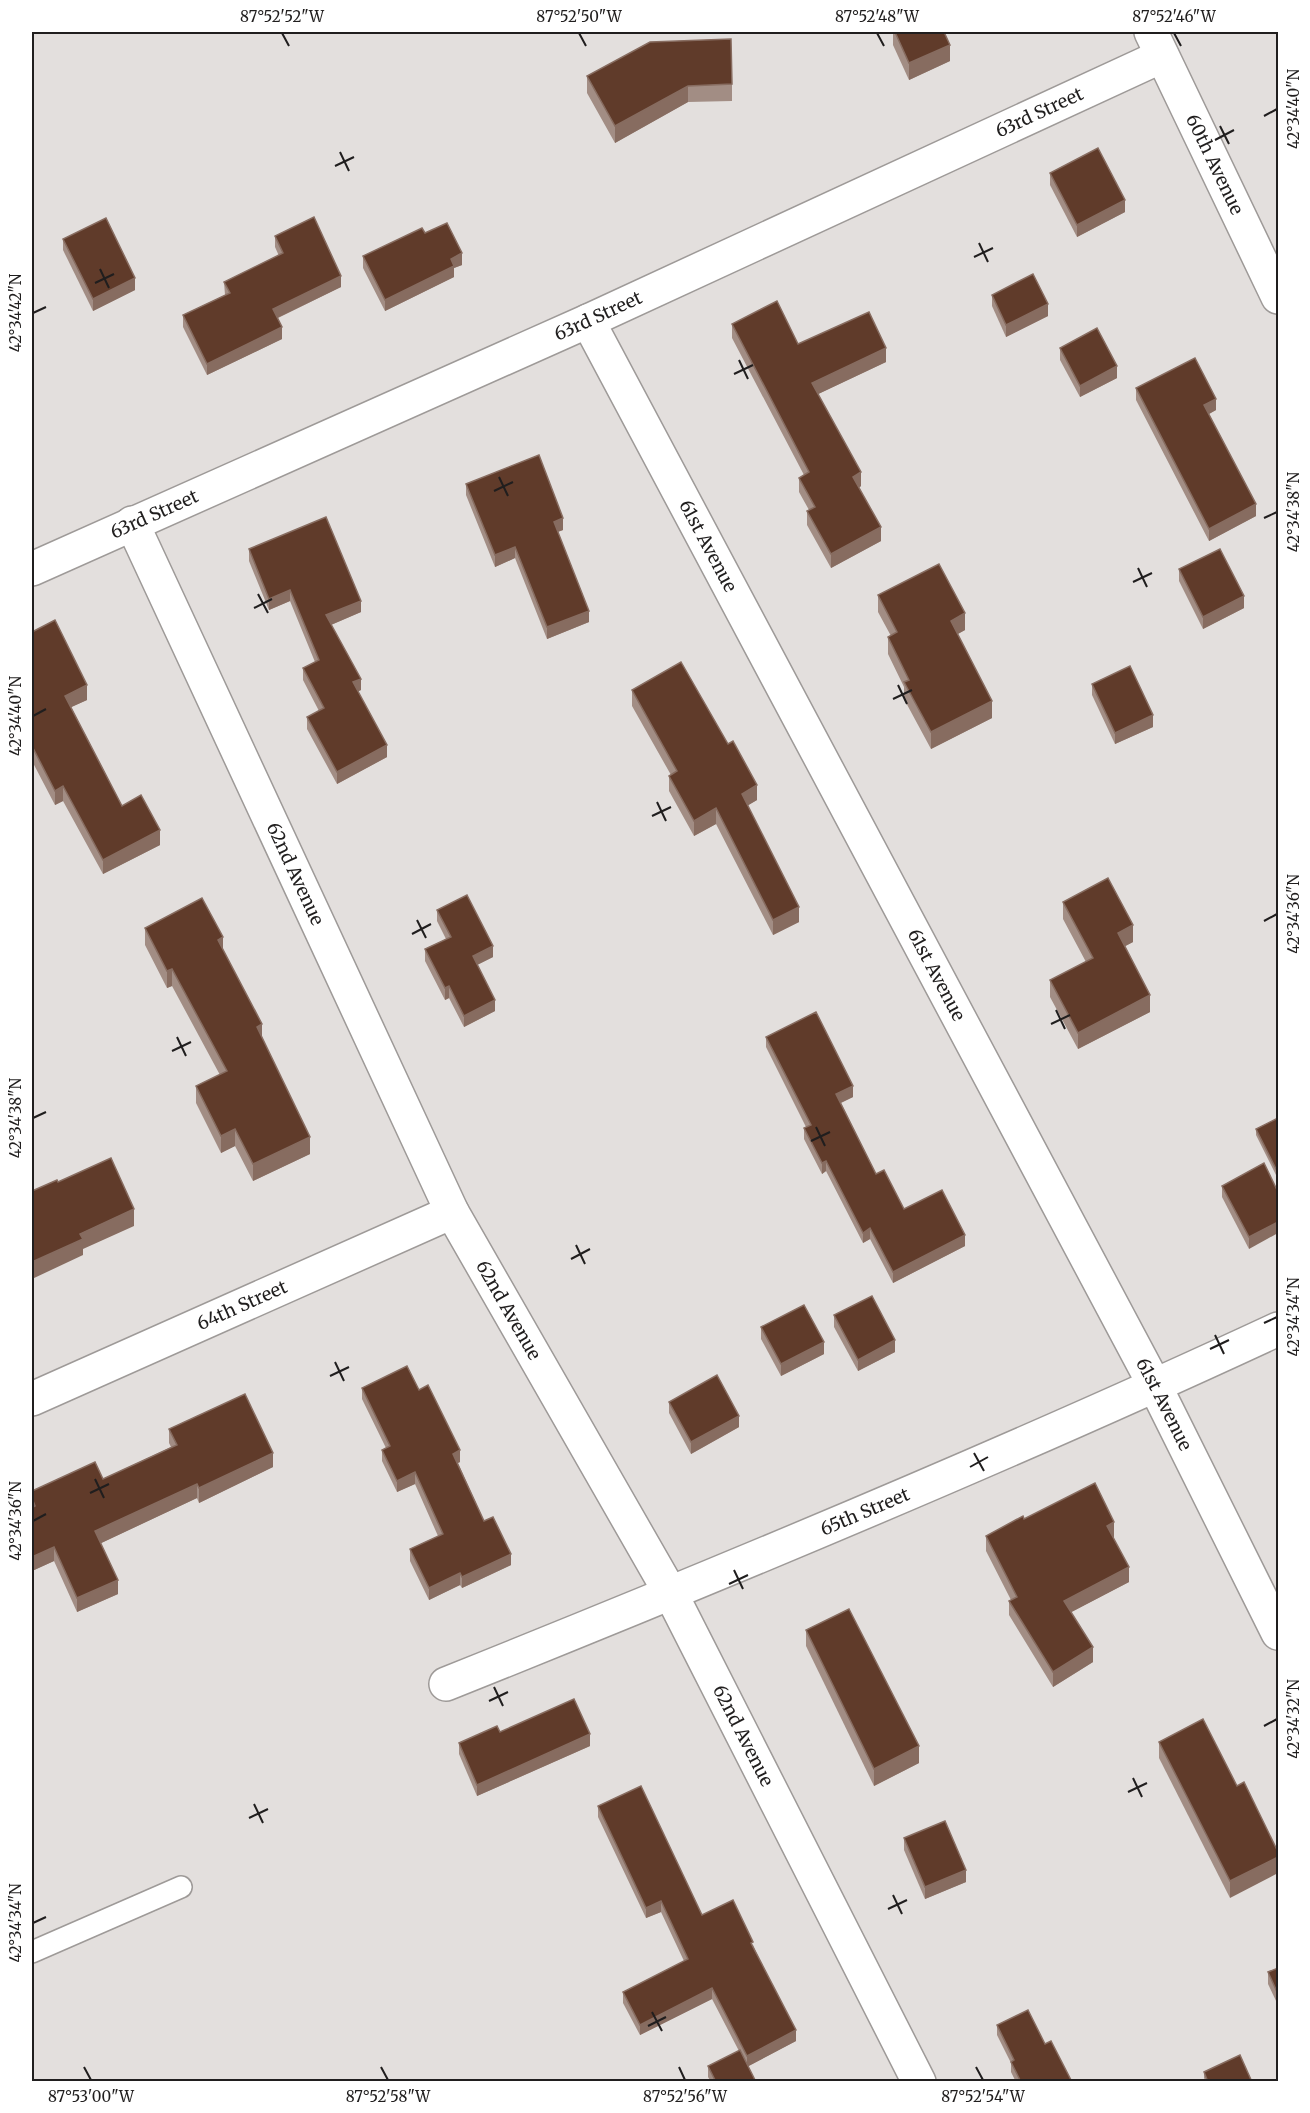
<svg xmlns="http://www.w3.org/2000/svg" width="1310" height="2113" font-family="Merriweather,serif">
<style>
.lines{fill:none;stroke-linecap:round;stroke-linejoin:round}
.service-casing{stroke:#9e9a98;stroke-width:24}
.minor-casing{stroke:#9e9a98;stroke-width:36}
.tertiary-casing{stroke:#9e9a98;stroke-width:36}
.service{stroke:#fff;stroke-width:21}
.minor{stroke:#fff;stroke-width:33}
.tertiary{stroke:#fff;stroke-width:33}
.wall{fill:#a28d84}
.shaded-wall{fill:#876c60}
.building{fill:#603b2a;stroke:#876c60;stroke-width:1.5}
.ticks{fill:none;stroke:#201e1e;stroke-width:2}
.labels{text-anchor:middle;stroke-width:6;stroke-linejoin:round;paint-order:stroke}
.street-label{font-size:18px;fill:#201e1e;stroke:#fff}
.neatline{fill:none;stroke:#201e1e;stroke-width:2}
.ticks-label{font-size:15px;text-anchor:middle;fill:#201e1e}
</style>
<rect width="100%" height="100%" fill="#e3dfdd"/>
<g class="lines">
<g class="service-casing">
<polyline id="service" points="32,1952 181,1887"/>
</g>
<g class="minor-casing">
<g id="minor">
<path id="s1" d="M588,321L1155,1386L1278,1633"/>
<path id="s2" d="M132,523L452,1212L671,1594L919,2082"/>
<path id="s3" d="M32,569L588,321L1162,56"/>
<path id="s4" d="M32,1399L452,1212"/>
<path id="s5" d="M446,1684C726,1572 1005,1456 1278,1329"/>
</g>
</g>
<g class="tertiary-casing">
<g id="tertiary">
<path id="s6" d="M1151,32L1278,297"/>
</g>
</g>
<use href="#service" class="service"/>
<use href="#minor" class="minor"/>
<use href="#tertiary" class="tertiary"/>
</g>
<g class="wall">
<polygon points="893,32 944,32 950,61 909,80 893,45"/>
<polygon points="587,76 732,84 732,101 688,102 615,143 587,93"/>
<polygon points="1050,173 1125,212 1077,237 1050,185"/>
<polygon points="275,236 341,287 278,318 282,339 207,375 183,327 183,315 225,295 224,282 279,256 275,247"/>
<polygon points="63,239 135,290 93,311 63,250"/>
<polygon points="363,256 462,265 454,268 454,277 385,311 363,268"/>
<polygon points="992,295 1048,316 1006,337 992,306"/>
<polygon points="732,324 798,344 886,362 818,394 861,486 859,488 881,541 831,568 807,525 807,511 809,510 799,492 799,478 804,475 732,338"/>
<polygon points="1060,348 1117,378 1080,397 1060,360"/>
<polygon points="1136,388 1216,410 1208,414 1256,516 1209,541 1136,400"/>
<polygon points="466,484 563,530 558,532 589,622 547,639 515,558 495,567 466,495"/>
<polygon points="249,549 361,612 331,625 361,690 358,691 387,757 337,784 307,729 307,717 319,711 303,680 303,668 315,662 290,601 269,610 249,561"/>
<polygon points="1179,569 1244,608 1203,629 1179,581"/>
<polygon points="878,595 965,630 957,634 992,718 931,749 904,699 904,687 888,654 888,637 891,636 878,612"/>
<polygon points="32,632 87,700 71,707 122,806 160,845 103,874 63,801 55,805 32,761"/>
<polygon points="1092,684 1153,727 1115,744 1092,695"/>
<polygon points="632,690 757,800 748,805 799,922 773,935 716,824 694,836 669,791 669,776 671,775 632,706"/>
<polygon points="1063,902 1133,942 1125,946 1150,1012 1078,1049 1050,997 1050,980 1086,962 1063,919"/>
<polygon points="437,910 493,957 477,965 495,1011 464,1027 449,998 445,1000 425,961 425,949 446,939 437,921"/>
<polygon points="145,928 223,950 262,1037 310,1154 253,1181 235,1146 221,1153 196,1103 196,1086 220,1075 172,986 167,988 145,945"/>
<polygon points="766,1037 853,1097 841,1103 876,1174 904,1209 965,1246 893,1283 870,1239 863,1243 826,1171 822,1174 804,1139 804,1128 806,1127 766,1047"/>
<polygon points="1278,1118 1278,1179 1256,1135 1256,1129"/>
<polygon points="1264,1163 1249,1249 1222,1197 1222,1186"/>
<polygon points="834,1315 895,1352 858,1371 834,1327"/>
<polygon points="761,1327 824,1354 781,1376 761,1339"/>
<polygon points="362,1388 419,1390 460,1462 458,1463 484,1521 511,1565 462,1588 460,1585 429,1600 410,1561 410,1549 438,1536 415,1484 397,1492 382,1461 382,1450 386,1448 362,1399"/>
<polygon points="669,1402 739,1427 691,1454 669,1413"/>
<polygon points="169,1429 273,1467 199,1503 197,1498 101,1543 118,1594 77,1612 54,1561 32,1571 32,1491 103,1479 171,1447 169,1443"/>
<polygon points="1024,1519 1114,1537 1113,1537 1129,1582 1071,1612 1093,1662 1053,1687 1009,1615 1009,1601 1011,1600 986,1551 986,1536"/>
<polygon points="806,1630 919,1763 874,1786 806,1646"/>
<polygon points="500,1732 590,1746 477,1796 459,1754 459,1743"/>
<polygon points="1159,1742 1237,1786 1230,1898 1159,1758"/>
<polygon points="598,1806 702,1915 753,1945 796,2041 748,2066 756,2082 711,2082 708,2077 708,2066 739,2051 712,1999 640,2035 623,2003 623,1992 684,1961 661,1912 646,1918 598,1817"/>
<polygon points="904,1838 966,1882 925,1899 904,1850"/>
<polygon points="1278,1968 1278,2005 1268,1984 1268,1972"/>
<polygon points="997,2025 1045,2044 1072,2082 1016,2082 1011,2072 1011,2063 997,2035"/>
<polygon points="1204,2072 1252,2082 1206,2082 1204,2078"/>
</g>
<g class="shaded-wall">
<polygon points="950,45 950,61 909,80 909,63"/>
<polygon points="688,86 688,102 615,143 615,126"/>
<polygon points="1125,200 1125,212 1077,237 1077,225"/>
<polygon points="462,253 462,265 454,268 454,277 385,311 385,300 451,259"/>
<polygon points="341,276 341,287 273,320 273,309"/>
<polygon points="135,278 135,290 93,311 93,299"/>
<polygon points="1048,304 1048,316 1006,337 1006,325"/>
<polygon points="282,327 282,339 207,375 207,364"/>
<polygon points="886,348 886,362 812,397 812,383"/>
<polygon points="1117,366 1117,378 1080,397 1080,386"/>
<polygon points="1216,399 1216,410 1204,417 1204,405"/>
<polygon points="861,472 861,486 853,491 853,477"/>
<polygon points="1256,504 1256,516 1209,541 1209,529"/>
<polygon points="563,518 563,530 554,533 554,522"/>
<polygon points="881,527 881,541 831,568 831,554"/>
<polygon points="515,547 515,558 495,567 495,555"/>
<polygon points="290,590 290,601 269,610 269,599"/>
<polygon points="1244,596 1244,608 1203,629 1203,617"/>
<polygon points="361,601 361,612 326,627 326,615"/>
<polygon points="589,611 589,622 547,639 547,627"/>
<polygon points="965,613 965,630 951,638 951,621"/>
<polygon points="361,679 361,690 353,694 353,682"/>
<polygon points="87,685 87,700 65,710 65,696"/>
<polygon points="992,701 992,718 931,749 931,732"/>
<polygon points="1153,715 1153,727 1115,744 1115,733"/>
<polygon points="387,745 387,757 337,784 337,772"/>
<polygon points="757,785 757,800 742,809 742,794"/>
<polygon points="63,786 63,801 55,805 55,791"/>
<polygon points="716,808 716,824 694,836 694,821"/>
<polygon points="160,830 160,845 103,874 103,860"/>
<polygon points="799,907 799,922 773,935 773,920"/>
<polygon points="1133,925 1133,942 1118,950 1118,933"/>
<polygon points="223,937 223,954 218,940"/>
<polygon points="493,946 493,957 473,967 473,956"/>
<polygon points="172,969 172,986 167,988 167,971"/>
<polygon points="449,986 449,998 445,1000 445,988"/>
<polygon points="1150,995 1150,1012 1078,1049 1078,1033"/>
<polygon points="495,1000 495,1011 464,1027 464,1016"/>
<polygon points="262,1024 262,1041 257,1027"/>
<polygon points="853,1086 853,1097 836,1105 836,1094"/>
<polygon points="235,1129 235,1146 221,1153 221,1136"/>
<polygon points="310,1137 310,1154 253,1181 253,1164"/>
<polygon points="826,1161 826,1171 822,1174 822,1163"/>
<polygon points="134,1209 134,1226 83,1249 83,1255 32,1279 32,1262 80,1234"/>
<polygon points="1278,1222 1278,1233 1249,1249 1249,1237"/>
<polygon points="870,1228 870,1239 863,1243 863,1233"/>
<polygon points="965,1235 965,1246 893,1283 893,1272"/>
<polygon points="895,1340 895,1352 858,1371 858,1360"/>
<polygon points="824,1342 824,1354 781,1376 781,1364"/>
<polygon points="739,1416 739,1427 691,1454 691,1442"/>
<polygon points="460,1450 460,1462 453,1465 453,1454"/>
<polygon points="273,1453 273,1467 199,1503 199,1488"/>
<polygon points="415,1472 415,1484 397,1492 397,1481"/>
<polygon points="197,1484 197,1498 95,1546 95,1531"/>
<polygon points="1114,1522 1114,1537 1107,1540 1107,1526"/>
<polygon points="54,1547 54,1561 32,1571 32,1557"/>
<polygon points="511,1554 511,1565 462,1588 462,1577"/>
<polygon points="1129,1567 1129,1582 1064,1616 1064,1601"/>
<polygon points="460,1573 460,1585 429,1600 429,1588"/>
<polygon points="118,1580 118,1594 77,1612 77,1598"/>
<polygon points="1093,1647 1093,1662 1053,1687 1053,1672"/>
<polygon points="590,1734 590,1746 477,1796 477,1785"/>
<polygon points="919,1746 919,1763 874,1786 874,1769"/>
<polygon points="1278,1857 1278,1873 1230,1898 1230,1881"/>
<polygon points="966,1870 966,1882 925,1899 925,1887"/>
<polygon points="661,1901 661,1912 646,1918 646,1908"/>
<polygon points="712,1988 712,1999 640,2035 640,2025"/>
<polygon points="796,2030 796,2041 747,2067 747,2056"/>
</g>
<g class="building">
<polygon points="895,32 944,32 950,45 909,63"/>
<polygon points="731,39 732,84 688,86 615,126 587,76 650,42"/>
<polygon points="1098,148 1125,200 1077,225 1050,173"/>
<polygon points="314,217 341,276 273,309 282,327 207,364 183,315 230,293 224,282 283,253 275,236"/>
<polygon points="106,218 135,278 93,299 63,239"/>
<polygon points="447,223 462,253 451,259 454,266 385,300 363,256 422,228 425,233"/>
<polygon points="1033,274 1048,304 1006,325 992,295"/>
<polygon points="777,301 798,344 869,312 886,348 812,383 861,472 853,477 881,527 831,554 807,511 815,507 799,478 809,472 732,324"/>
<polygon points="1097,328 1117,366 1080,386 1060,348"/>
<polygon points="1195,358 1216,399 1204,405 1256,504 1209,529 1136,388"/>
<polygon points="539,455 563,518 554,522 589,611 547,627 515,547 495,555 466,484"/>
<polygon points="326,517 361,601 326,615 361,679 353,682 387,745 337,772 307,717 324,708 303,668 319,660 290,590 269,599 249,549"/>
<polygon points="1220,549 1244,596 1203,617 1179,569"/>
<polygon points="939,564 965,613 951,621 992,701 931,732 904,682 909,680 888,637 897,632 878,595"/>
<polygon points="55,620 87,685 65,696 122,806 141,795 160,830 103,860 63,786 55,791 32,746 32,632"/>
<polygon points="681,662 728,744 733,741 757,785 742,794 799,907 773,920 716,808 694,821 669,776 677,771 632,690"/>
<polygon points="1130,666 1153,715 1115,733 1092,684"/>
<polygon points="1108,878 1133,925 1118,933 1150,995 1078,1033 1050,980 1093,958 1063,902"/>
<polygon points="467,895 493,946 473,956 495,1000 464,1016 449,986 445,988 425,949 451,937 437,910"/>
<polygon points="202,898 223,937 218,940 262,1024 257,1027 310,1137 253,1164 235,1129 221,1136 196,1086 227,1071 172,969 167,971 145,928"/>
<polygon points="816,1012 853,1086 836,1094 876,1174 884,1170 904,1209 942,1190 965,1235 893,1272 870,1228 863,1233 826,1161 822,1163 804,1128 811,1125 766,1037"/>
<polygon points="1278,1118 1278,1173 1256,1129"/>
<polygon points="111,1158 134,1209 80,1234 83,1239 32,1262 32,1191 57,1180 58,1182"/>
<polygon points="1264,1163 1278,1192 1278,1222 1249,1237 1222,1186"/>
<polygon points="872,1296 895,1340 858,1360 834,1315"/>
<polygon points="804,1305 824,1342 781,1364 761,1327"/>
<polygon points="407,1366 419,1390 428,1385 460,1450 453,1454 484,1521 493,1517 511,1554 462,1577 460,1573 429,1588 410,1549 443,1534 415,1472 397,1481 382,1450 390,1446 362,1388"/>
<polygon points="717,1375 739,1416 691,1442 669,1402"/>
<polygon points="245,1394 273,1453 199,1488 197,1484 95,1531 118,1580 77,1598 54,1547 32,1557 32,1508 35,1506 32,1498 32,1491 95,1462 103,1479 177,1445 169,1429"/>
<polygon points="1095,1483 1114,1522 1107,1526 1129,1567 1064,1601 1093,1647 1053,1672 1009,1601 1017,1597 986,1536 1023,1516 1024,1519"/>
<polygon points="849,1609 919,1746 874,1769 806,1630"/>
<polygon points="574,1699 590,1734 477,1785 459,1743 497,1726 500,1732"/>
<polygon points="1203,1719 1237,1786 1244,1782 1278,1852 1278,1857 1230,1881 1159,1742"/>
<polygon points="641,1786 702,1915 733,1900 753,1942 751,1943 796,2030 747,2056 712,1988 640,2025 623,1992 688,1959 661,1901 646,1908 598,1806"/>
<polygon points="945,1821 966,1870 925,1887 904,1838"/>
<polygon points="1278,1968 1278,1994 1268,1972"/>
<polygon points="1028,2010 1045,2044 1051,2041 1072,2082 1021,2082 1011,2062 1014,2060 997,2025"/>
<polygon points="740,2050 756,2082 716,2082 708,2066"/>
<polygon points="1240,2055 1252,2082 1208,2082 1204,2072"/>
</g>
<path class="ticks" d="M282,33L289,46M579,33L586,46M877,33L884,46M1174,33L1181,46M1264,116L1277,109M1220,126L1229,144M1215,140L1234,130M340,152L349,171M335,166L354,157M979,243L988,262M974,257L993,248M100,269L109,288M95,283L114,274M33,313L46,307M739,360L748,379M734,374L753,365M499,477L508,496M494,491L513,482M1264,518L1277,512M1138,568L1147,587M1133,582L1152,573M258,594L268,613M254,608L272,599M898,685L907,704M893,699L912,690M33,716L46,709M657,802L666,821M652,816L671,807M417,920L426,938M1264,921L1277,914M412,934L431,924M1056,1010L1065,1029M1051,1024L1070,1015M177,1037L186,1056M172,1051L191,1042M33,1118L46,1112M816,1127L825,1146M811,1141L830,1132M576,1245L585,1264M571,1259L590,1249M1264,1323L1277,1317M1215,1335L1224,1354M1210,1349L1229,1340M335,1362L344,1381M330,1376L349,1367M974,1453L984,1471M970,1467L988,1457M95,1479L104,1498M90,1493L109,1484M33,1521L46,1514M734,1570L743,1589M729,1584L748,1575M494,1687L503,1706M489,1701L508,1692M1264,1726L1277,1719M1133,1778L1142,1797M1128,1792L1147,1783M254,1804L263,1823M249,1818L268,1809M893,1895L902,1914M888,1909L907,1900M33,1923L46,1917M652,2012L662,2031M648,2026L666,2017M84,2067L91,2080M381,2067L388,2080M679,2067L685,2080M976,2067L983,2080"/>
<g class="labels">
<g class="street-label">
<text dy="6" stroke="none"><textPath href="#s3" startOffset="1106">63rd Street</textPath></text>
<text dy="6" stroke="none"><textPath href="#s6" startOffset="147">60th Avenue</textPath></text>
<text dy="6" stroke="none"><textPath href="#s3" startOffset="620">63rd Street</textPath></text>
<text dy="6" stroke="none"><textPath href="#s3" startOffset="134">63rd Street</textPath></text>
<text dy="6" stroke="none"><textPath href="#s1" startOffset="255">61st Avenue</textPath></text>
<text dy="6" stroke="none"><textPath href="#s2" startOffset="387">62nd Avenue</textPath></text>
<text dy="6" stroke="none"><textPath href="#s1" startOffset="741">61st Avenue</textPath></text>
<text dy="6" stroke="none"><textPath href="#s4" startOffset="230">64th Street</textPath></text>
<text dy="6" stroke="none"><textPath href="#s2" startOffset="873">62nd Avenue</textPath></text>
<text dy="6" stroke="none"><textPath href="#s1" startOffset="1227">61st Avenue</textPath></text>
<text dy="6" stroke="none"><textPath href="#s5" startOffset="453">65th Street</textPath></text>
<text dy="6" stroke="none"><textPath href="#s2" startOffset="1359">62nd Avenue</textPath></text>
</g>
</g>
<rect width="1310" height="2113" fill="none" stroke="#ffffff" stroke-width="66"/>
<rect x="33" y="33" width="1244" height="2047" class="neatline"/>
<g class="ticks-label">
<text x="282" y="22">87°52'52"W</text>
<text x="579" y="22">87°52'50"W</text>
<text x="877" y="22">87°52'48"W</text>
<text x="1174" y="22">87°52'46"W</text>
<text transform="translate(1294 109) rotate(-90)" y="5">42°34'40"N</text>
<text transform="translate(16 313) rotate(-90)" y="5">42°34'42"N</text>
<text transform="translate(1294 512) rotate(-90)" y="5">42°34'38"N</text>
<text transform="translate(16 716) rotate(-90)" y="5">42°34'40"N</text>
<text transform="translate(1294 914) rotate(-90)" y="5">42°34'36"N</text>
<text transform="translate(16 1118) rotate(-90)" y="5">42°34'38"N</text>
<text transform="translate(1294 1317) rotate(-90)" y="5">42°34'34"N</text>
<text transform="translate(16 1521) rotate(-90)" y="5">42°34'36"N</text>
<text transform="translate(1294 1719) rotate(-90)" y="5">42°34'32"N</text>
<text transform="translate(16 1923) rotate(-90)" y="5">42°34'34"N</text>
<text x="91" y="2102">87°53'00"W</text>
<text x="388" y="2102">87°52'58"W</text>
<text x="685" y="2102">87°52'56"W</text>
<text x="983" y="2102">87°52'54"W</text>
</g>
</svg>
